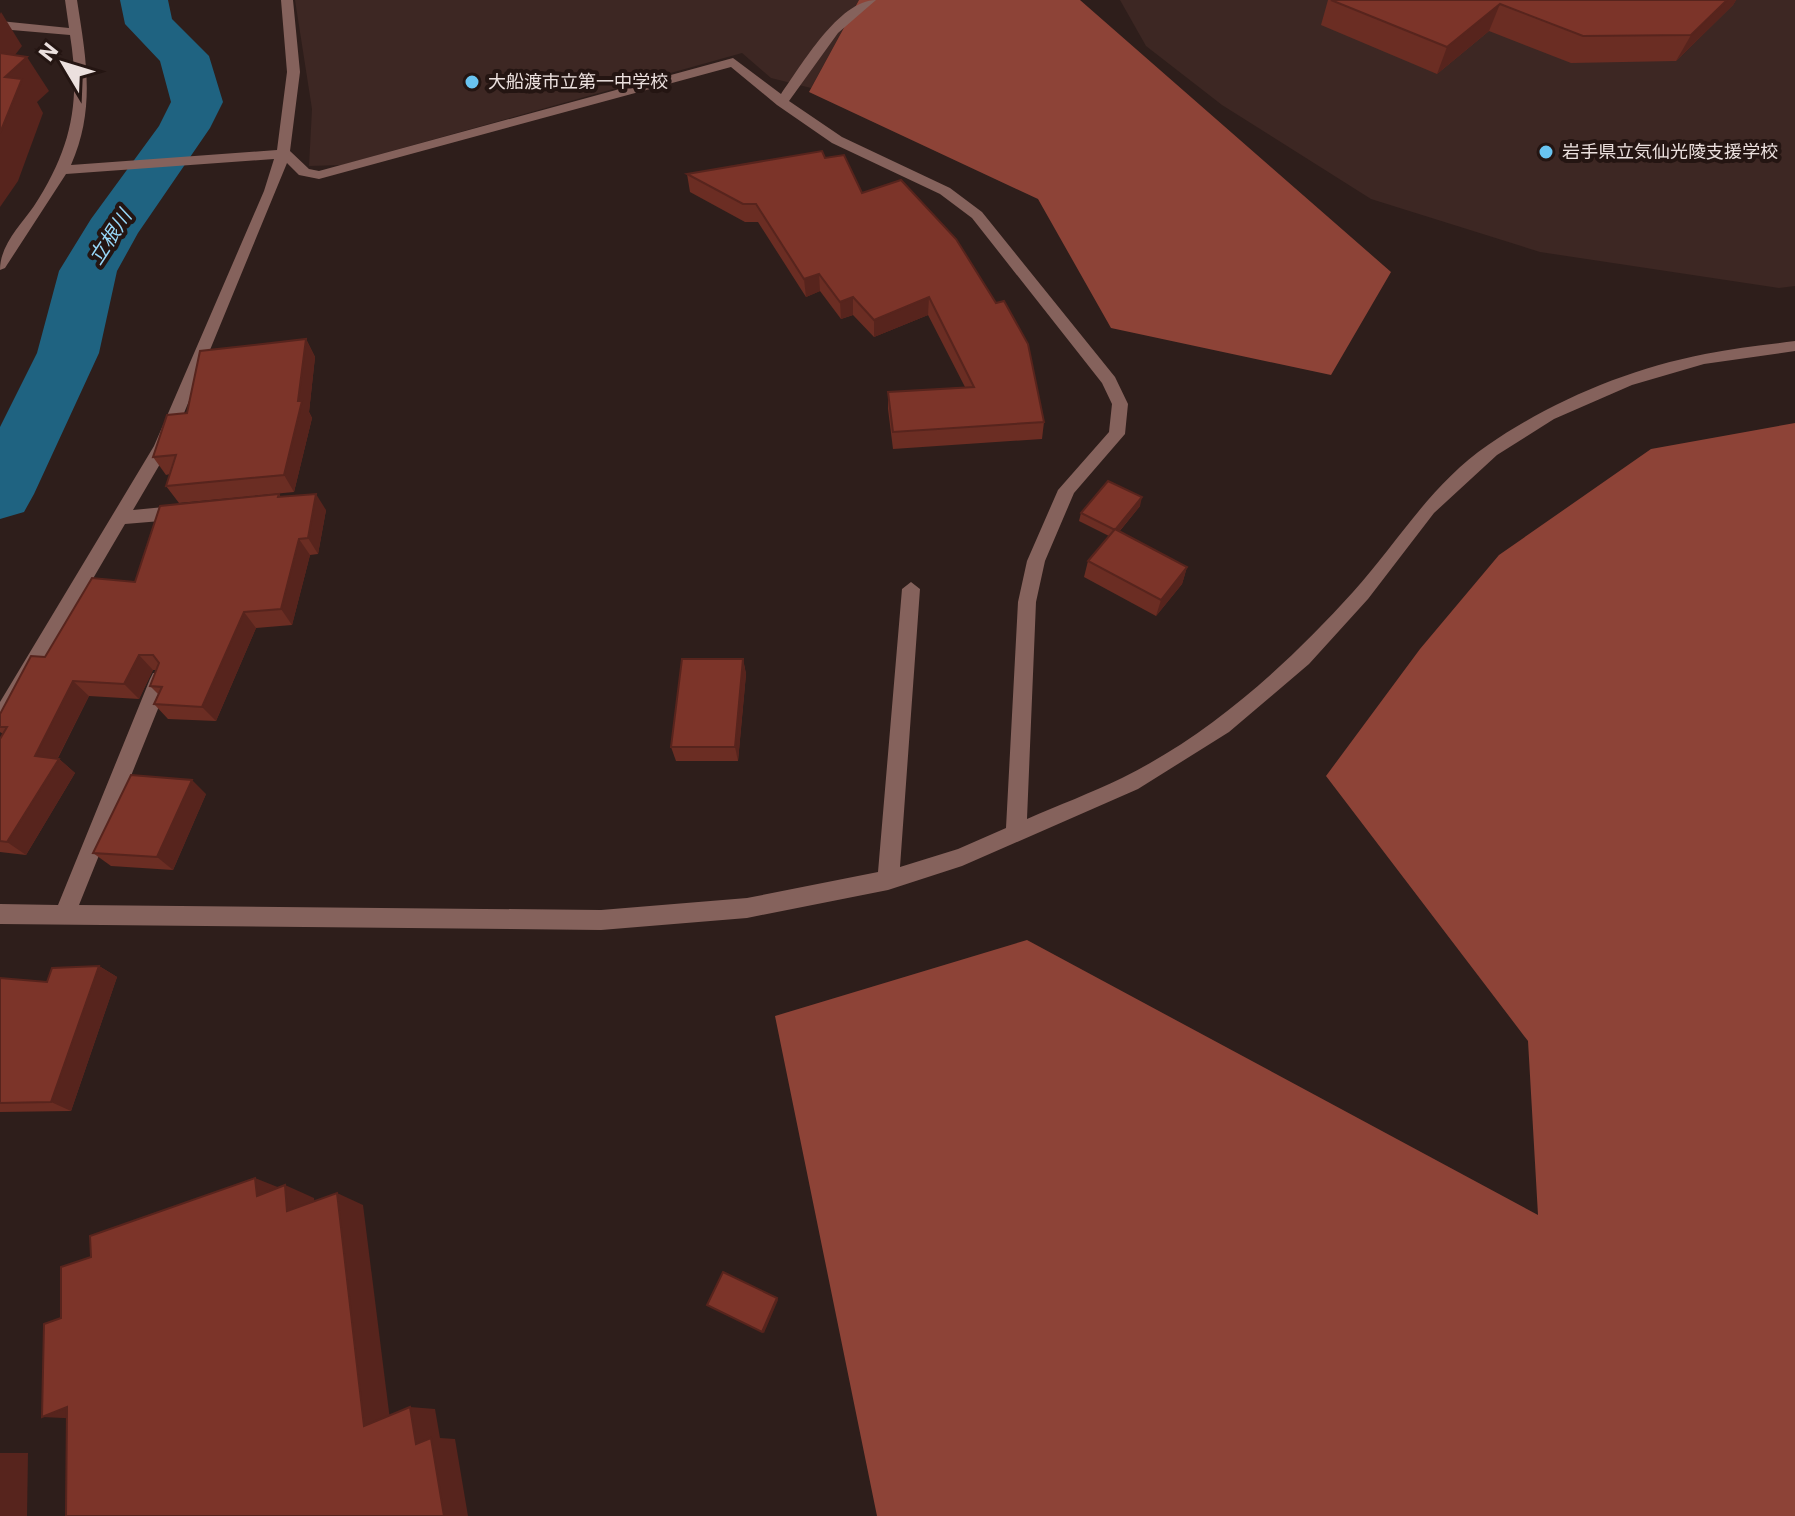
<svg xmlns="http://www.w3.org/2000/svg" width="1795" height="1516" font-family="Roboto,'Noto Sans JP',sans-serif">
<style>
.built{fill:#3d2723}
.forest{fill:#8d4337}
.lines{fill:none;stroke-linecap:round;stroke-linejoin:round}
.river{fill:#1f6381;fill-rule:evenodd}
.minor{fill:#85625c;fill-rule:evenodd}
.wall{fill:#6b2d23}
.shaded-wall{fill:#57241d}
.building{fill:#7c3429;stroke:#57241d;stroke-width:2}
.poi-dot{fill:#69c4f1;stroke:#241512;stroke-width:3}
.labels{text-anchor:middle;stroke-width:8;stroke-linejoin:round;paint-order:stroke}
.far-poi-label{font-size:18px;fill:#ebe0de;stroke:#241512;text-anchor:start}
.far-water-label{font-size:20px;font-style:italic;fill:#97d7f8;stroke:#241512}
</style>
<rect width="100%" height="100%" fill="#2e1e1b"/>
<g class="built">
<polygon points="295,0 859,0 811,88 771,78 742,53 342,165 309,166 312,109"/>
<polygon points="1120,0 1795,0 1795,286 1779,288 1540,252 1371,199 1222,105 1146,46"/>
</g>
<g class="forest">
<polygon points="859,0 1080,0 1391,272 1331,375 1111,328 1038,199 809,92"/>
<polygon points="1795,423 1795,1516 877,1516 775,1016 1027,940 1538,1215 1528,1041 1326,776 1420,649 1499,555 1651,449"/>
</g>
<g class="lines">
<polygon class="river" points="120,0 168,0 172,19 209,56 223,102 210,128 138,233 117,271 99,353 34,494 24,512 0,519 0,427 37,353 59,271 91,219 159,126 171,102 160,61 125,24"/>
<path class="minor" d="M65,0H77C86,58 96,109 71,165L277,150L287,72L281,0H293L300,72L290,151L309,169L319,171L733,58L781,94C801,66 839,0 876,0L838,33L789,101L842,137L950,188L982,212L1115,377L1128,404L1125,434L1074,493L1045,561L1036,602L1027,819C1059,805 1091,793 1122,778C1211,734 1287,665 1353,592C1398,542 1431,484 1488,445C1552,401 1628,369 1705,354C1734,348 1765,345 1795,341V351L1704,364L1632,385L1554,419L1497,455L1434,513L1368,599L1309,664L1229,732L1138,789L962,866L888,890L747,918L601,930L0,924V904L58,905L150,679L153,673H167L170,679L79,905L601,910L747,898L878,872L902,589L911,582L920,589L900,867L958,849L1006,828L1018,602L1027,561L1058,490L1109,432L1112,404L1102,383L972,218L940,194L832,143L777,105L731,67L319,179L299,175L287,163L170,447L133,510L185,505L194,512L185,519L125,524L7,725L0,727V702L154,446L264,191L274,159L66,174L5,268L0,270C0,245 20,226 34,206C71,149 81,103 70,35L0,29V21L69,28Z"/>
</g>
<g class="wall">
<polygon points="1328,0 1736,0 1733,5 1676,61 1571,63 1489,31 1437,74 1321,25"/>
<polygon points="825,158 862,193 1044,422 1042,439 893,449 888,409 888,392 965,387 928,315 874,337 853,315 841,319 820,291 806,297 758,222 745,222 690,192 687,174"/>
<polygon points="306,339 315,357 309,412 312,418 294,492 179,503 166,486 170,474 166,475 153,457 187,413"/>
<polygon points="279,494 281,497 326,510 318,554 310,555 292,625 256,628 216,721 168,719 154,704 158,694 150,686 156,670 153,670 139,699 89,696 58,758 75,773 26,855 0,852 0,739 3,734 0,732 0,714 45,657 135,582"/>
<polygon points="1140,506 1119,532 1187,567 1182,584 1156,616 1084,577 1088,561 1109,536 1079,521 1081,513"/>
<polygon points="743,659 746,674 738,761 676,761 671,747"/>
<polygon points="206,794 173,870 111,866 93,853"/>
<polygon points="99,966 117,977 71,1111 0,1112 0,978 47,982"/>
</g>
<g class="shaded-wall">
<polygon points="1727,0 1736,0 1733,5 1676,61 1691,35"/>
<polygon points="1500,4 1489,31 1437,74 1447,47"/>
<polygon points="1,12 22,46 0,74 0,14"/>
<polygon points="27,57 49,91 37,102 43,113 18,181 0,207 0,133 5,77"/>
<polygon points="819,274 820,291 806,297 804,279"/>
<polygon points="853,297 853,315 841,319 840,302"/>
<polygon points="929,297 928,315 874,337 874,320"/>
<polygon points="306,339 315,357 309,412 312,418 294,492 284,475 298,401"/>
<polygon points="316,494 326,510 318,554 308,538"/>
<polygon points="1142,497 1140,506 1113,539 1115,530"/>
<polygon points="299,539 310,555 292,625 281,609"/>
<polygon points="1187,567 1182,584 1156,616 1161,600"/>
<polygon points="244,612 256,628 216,721 202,707"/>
<polygon points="139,655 153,670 139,699 124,684"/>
<polygon points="743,659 746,674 738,761 735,747"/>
<polygon points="73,681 89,696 53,767 59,759 75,773 26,855 7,842 35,756"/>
<polygon points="192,780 206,794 173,870 157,857"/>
<polygon points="99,966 117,977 71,1111 51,1102"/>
<polygon points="255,1178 285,1190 257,1196"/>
<polygon points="285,1185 314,1198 316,1222 287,1211"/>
<polygon points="337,1193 363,1205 391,1428 364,1426"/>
<polygon points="777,1298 778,1300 764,1333 762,1332"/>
<polygon points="67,1407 85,1419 42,1417"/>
<polygon points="410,1407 435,1409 440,1438 455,1439 468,1516 444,1516 416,1444"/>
<polygon points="0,1453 28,1453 27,1516 0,1516"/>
</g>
<g class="building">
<polygon points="1331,0 1727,0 1691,35 1583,36 1500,4 1447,47"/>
<polygon points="0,53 27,57 5,77 22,79 0,133"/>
<polygon points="822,151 825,158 844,155 862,193 901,180 956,239 996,303 1004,301 1028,344 1044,422 893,432 888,392 974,387 929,297 874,320 853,297 840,302 819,274 804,279 756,204 743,204 687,174"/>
<polygon points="306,339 298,401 302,401 284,475 166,486 176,455 153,457 167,415 187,413 200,351"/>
<polygon points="1108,481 1142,497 1115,530 1081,513"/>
<polygon points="279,494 278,497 316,494 308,538 299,539 281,609 244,612 202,707 154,704 162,687 150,686 159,663 153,655 139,655 124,684 73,681 35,756 59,759 7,842 0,841 0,739 7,727 0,727 0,714 31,656 45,657 92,578 135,582 160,506"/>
<polygon points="1115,529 1187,567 1161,600 1088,561"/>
<polygon points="682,659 743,659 735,747 671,747"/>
<polygon points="131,775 192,780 157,857 93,853"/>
<polygon points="99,966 51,1102 0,1103 0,978 47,982 52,968"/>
<polygon points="255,1178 257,1196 285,1185 287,1211 337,1193 364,1426 410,1407 416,1444 431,1438 444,1516 66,1516 67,1407 42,1417 44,1324 61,1318 61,1267 91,1257 90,1236"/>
<polygon points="723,1272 777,1298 762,1332 707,1305"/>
</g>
<g class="poi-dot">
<circle cx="472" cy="82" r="8"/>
<circle cx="1546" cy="152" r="8"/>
</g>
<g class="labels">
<g class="far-poi-label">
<text x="488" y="88">大船渡市立第一中学校</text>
<text x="1562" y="158">岩手県立気仙光陵支援学校</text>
</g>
<g class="far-water-label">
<text transform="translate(110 237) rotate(-57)" y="7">立根川</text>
</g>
</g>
<g transform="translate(64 64) rotate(308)" stroke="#241512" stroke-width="6" paint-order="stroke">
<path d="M0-6L14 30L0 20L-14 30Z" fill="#ebe0de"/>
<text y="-12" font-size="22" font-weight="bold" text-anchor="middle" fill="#ebe0de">N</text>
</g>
</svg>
